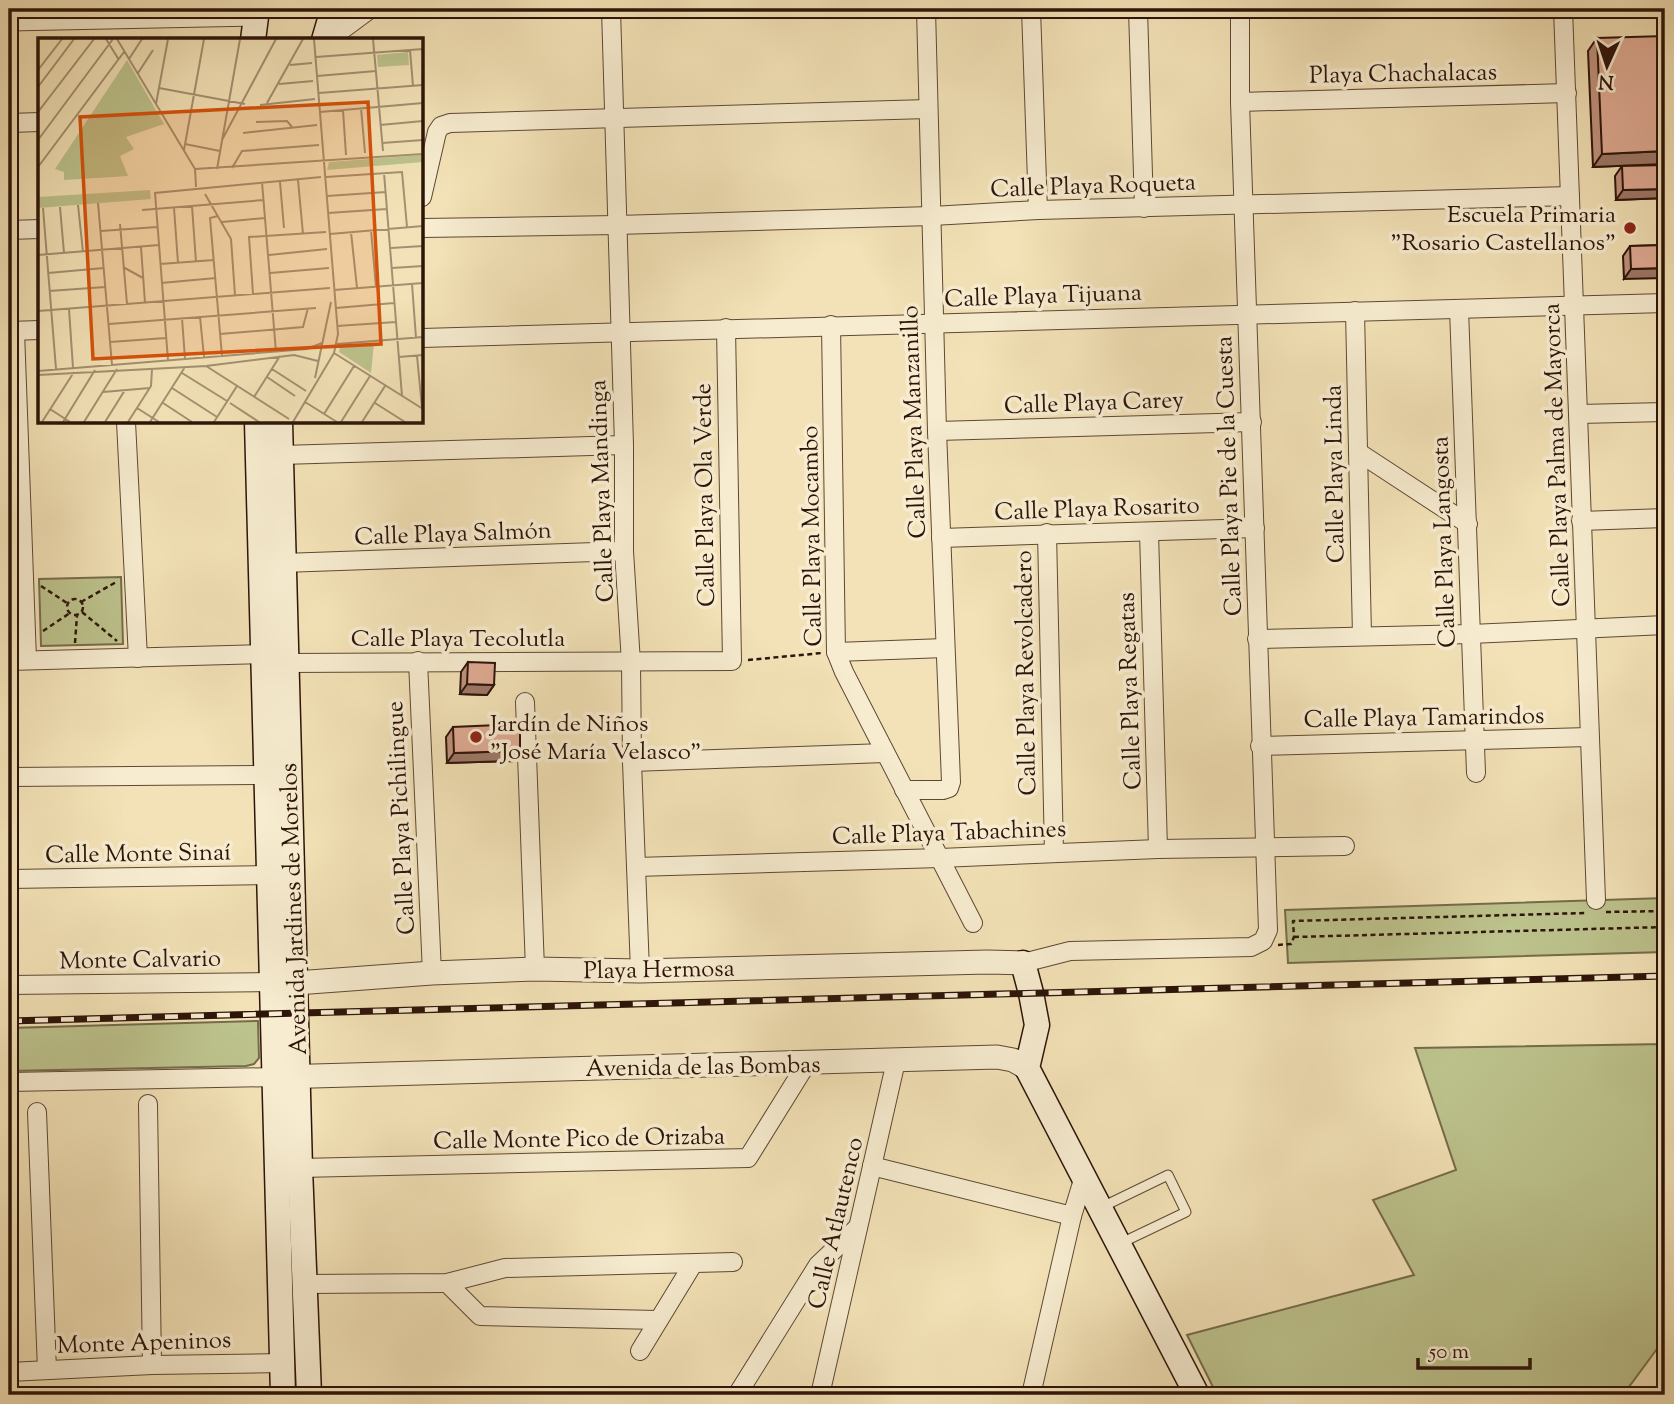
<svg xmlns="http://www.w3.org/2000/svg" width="1674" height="1404" font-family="'Sorts Mill Goudy',serif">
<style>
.green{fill:#bdc38d;stroke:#756c4b;stroke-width:2}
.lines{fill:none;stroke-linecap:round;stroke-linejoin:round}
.service-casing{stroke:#5e4834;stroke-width:11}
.minor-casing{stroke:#5e4834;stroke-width:20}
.tertiary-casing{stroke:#5e4834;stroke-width:25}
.secondary-casing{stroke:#2d1409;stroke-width:27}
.path{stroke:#2d1409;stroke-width:2.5;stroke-dasharray:5 3.5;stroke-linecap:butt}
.service{stroke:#f7ecd0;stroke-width:9}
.minor{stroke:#f7ecd0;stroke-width:18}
.tertiary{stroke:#f7ecd0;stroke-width:23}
.secondary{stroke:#f7ecd0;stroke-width:24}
.rail-casing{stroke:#2d1409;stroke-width:7}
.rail{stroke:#f7ecd0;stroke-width:4.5;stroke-dasharray:13;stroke-linecap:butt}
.wall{fill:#c1937f;stroke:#2d1409;stroke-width:2}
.shaded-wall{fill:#9d7868;stroke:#2d1409;stroke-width:2}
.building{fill:#e0ab94;stroke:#2d1409;stroke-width:2}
.poi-dot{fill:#8f2418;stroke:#f7ecd0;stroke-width:2.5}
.labels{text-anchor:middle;stroke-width:7;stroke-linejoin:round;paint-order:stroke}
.street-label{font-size:24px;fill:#2d1409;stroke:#f7ecd0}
.poi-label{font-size:24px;fill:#2d1409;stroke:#f7ecd0;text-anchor:end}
.inset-road{fill:none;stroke:#a49071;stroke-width:2}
.view{fill:#d5520c;fill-opacity:0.15;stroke:#d5520c;stroke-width:3.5}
.inset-edge{fill:none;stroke:#2d1409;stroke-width:3.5}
</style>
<rect width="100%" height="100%" fill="#f3e2b7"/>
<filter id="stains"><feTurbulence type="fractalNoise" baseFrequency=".00286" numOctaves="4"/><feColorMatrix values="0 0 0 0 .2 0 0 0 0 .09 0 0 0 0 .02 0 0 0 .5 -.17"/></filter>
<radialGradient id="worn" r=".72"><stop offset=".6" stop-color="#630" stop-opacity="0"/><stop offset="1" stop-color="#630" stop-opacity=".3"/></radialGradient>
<g class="green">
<polygon points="121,577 123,644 41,646 39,579"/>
<polygon points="1665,898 1665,952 1288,963 1285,910"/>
<polygon points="258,1021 259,1058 254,1064 246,1066 9,1071 9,1028"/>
<polygon points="1665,1044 1665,1338 1623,1395 1217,1395 1187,1335 1414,1275 1373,1200 1456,1170 1415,1048"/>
</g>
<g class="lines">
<g class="service-casing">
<polyline id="service" points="1102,1207 1168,1175 1186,1212 1119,1244"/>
</g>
<g class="minor-casing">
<g id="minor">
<polyline points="611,9 624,445 624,551 631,663 632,762 640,971"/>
<polyline points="1031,9 1038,210"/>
<polyline points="1138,9 1144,208"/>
<polyline points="1563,9 1596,900"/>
<polyline points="1240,102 1567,93"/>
<polyline points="9,123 40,122"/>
<polyline points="422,197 437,132 441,126 450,123 928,109"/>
<polyline points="422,228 617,225 932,216 1038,210 1570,196"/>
<polyline points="9,230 40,229"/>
<polyline points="1459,309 1476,773"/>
<polyline points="1355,311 1362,636"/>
<polyline points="831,325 836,652 844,672 973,923"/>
<polyline points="9,331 40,330"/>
<polyline points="15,331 27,660"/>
<polyline points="422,338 1665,303"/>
<polyline points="1579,414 1665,412"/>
<polyline points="126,422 138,658"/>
<polyline points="937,431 1252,422"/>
<polyline points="1358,452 1468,524"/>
<polyline points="281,455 624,445"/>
<polyline points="1581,521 1665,518"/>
<polyline points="1149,532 1158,849"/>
<polyline points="1047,533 1054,853"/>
<polyline points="941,538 1255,528"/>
<polyline points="283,563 624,551"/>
<polyline points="1257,639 1471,634 1665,625"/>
<polyline points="836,652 945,648"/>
<polyline points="9,661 263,654"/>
<polyline points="418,661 432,973"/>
<polyline points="285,663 732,661 726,328"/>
<polyline points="525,702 535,969"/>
<polyline points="1260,746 1589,737"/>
<polyline points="632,762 885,753"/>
<polyline points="9,777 267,775"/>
<polyline points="904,790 943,790 949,788 951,782 937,431 926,9"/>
<polyline points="636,867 940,858 1158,849 1345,846"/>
<polyline points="9,879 269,875"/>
<polyline points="1023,963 1070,951 1251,947 1263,941 1268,930 1240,102 1240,9"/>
<polyline points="9,985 271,982"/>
<polyline points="9,1082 275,1077"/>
<polyline points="148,1104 152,1365"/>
<polyline points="37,1112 47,1370"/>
<polyline points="872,1166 1072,1216"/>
<polyline points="300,1168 748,1158 807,1063"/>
<polyline points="447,1283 480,1316 658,1320"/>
<polyline points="305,1284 447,1283 505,1268 733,1262"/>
<polyline points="640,1351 693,1264"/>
<polyline points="9,1372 152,1365 281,1363"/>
<polyline points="737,1395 818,1265 858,1227"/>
<polyline points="820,1395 896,1061"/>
<polyline points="1031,1395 1072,1216 1083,1180"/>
</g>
</g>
<g class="tertiary-casing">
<g id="tertiary">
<polyline points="9,19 256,14"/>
<polyline points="331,40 339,29 366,9"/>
<polyline points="296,983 432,973 535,969 640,971 987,962 1023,963"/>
<polyline points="278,1077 997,1057 1013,1060 1027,1068"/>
</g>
</g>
<g class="secondary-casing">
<g id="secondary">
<polyline points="253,40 257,9"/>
<polyline points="324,40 333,9"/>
<polyline points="257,422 283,1395"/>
<polyline points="280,422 300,1168 309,1395"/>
<polyline points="1023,963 1031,993 1037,1025 1027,1068 1197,1395"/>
</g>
</g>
<g class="path">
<polyline points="41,586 67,603"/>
<circle cx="75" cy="607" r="8"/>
<polyline points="81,602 118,581"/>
<polyline points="82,612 117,641"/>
<polyline points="43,631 70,613"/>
<polyline points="75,643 77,615"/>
<polyline points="748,660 822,653"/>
<polyline points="1606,912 1665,911"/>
<polyline points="1294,937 1665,927"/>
<polyline points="1278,945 1291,944 1294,937 1293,921 1585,913"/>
</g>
<use href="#service" class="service"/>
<use href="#minor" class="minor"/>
<use href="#tertiary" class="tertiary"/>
<use href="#secondary" class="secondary"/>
<g class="rail-casing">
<polyline id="rail" points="9,1021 1665,976"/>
</g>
<use href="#rail" class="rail"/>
</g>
<g class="wall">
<polygon points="1597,38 1665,164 1593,167 1588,51"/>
<polygon points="1665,165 1665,198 1616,200 1615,176 1622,166"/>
<polygon points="1665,245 1624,279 1623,256 1630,246"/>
<polygon points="468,662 494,685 487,695 460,694 461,672"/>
<polygon points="453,727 513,761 447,763 446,737"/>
</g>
<g class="shaded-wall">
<polygon points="1665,151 1665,164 1593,167 1602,154"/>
<polygon points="1665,189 1665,198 1616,200 1623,190"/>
<polygon points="1665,268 1665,278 1624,279 1631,269"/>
<polygon points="467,684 494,685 487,695 460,694"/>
<polygon points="520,751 513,761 447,763 454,753"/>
</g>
<g class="building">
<polygon points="1665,36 1665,151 1602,154 1597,38"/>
<polygon points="1665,165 1665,189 1623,190 1622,166"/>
<polygon points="1665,245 1665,268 1631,269 1630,246"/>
<polygon points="468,662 495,663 494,685 467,684"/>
<polygon points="520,724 520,751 454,753 453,727"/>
</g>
<g class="poi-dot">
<circle cx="1630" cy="228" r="7"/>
<circle cx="476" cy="737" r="7"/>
</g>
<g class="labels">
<g class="street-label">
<text transform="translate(1403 73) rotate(-1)" y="8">Playa Chachalacas</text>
<text transform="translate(1093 185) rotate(-2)" y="8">Calle Playa Roqueta</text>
<text transform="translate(1043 295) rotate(-2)" y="8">Calle Playa Tijuana</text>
<text transform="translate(1094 402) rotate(-2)" y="8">Calle Playa Carey</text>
<text transform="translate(913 422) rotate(-92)" y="8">Calle Playa Manzanillo</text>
<text transform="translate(1556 455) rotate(-92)" y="8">Calle Playa Palma de Mayorca</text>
<text transform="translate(1334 474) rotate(-91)" y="8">Calle Playa Linda</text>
<text transform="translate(1228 476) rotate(-92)" y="8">Calle Playa Pie de la Cuesta</text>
<text transform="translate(601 491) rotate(-92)" y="8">Calle Playa Mandinga</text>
<text transform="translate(704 495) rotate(-91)" y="8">Calle Playa Ola Verde</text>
<text transform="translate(1097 508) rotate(-2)" y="8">Calle Playa Rosarito</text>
<text transform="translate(453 533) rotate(-2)" y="8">Calle Playa Salmón</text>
<text transform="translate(811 536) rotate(-91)" y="8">Calle Playa Mocambo</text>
<text transform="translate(1443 542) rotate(-92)" y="8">Calle Playa Langosta</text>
<text x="458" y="646">Calle Playa Tecolutla</text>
<text transform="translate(1025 673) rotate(-91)" y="8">Calle Playa Revolcadero</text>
<text transform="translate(1129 691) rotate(-92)" y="8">Calle Playa Regatas</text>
<text transform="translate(1424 717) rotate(-1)" y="8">Calle Playa Tamarindos</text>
<text transform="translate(400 818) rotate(-93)" y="8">Calle Playa Pichilingue</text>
<text transform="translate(949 832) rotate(-2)" y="8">Calle Playa Tabachines</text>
<text transform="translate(138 853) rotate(-1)" y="8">Calle Monte Sinaí</text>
<text transform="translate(293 909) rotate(-92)" y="8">Avenida Jardines de Morelos</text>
<text transform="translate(140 959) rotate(-1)" y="8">Monte Calvario</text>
<text transform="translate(659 969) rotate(-1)" y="8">Playa Hermosa</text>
<text transform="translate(703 1066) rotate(-1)" y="8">Avenida de las Bombas</text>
<text transform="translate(579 1138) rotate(-1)" y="8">Calle Monte Pico de Orizaba</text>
<text transform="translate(835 1223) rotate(-77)" y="8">Calle Atlautenco</text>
<text transform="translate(144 1342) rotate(-2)" y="8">Monte Apeninos</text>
</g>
<g class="poi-label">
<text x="1616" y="222">Escuela Primaria<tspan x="1616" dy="28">"Rosario Castellanos"</tspan></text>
<text x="490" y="731" text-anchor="start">Jardín de Niños<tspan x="490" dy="28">"José María Velasco"</tspan></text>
</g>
</g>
<g transform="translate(38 38)">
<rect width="385" height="385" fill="#f3e2b7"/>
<path d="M370,14L371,27L340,29L339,17ZM89,22L126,86L88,99L96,111L82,118L90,138L26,142V134L17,131ZM385,117V124L289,132L291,124ZM112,152L113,161L0,170V159ZM336,305L333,335L301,314L302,308Z" fill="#bdc38d"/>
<path class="inset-road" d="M68,1L81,22M79,1L157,131L158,149M335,1L345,113M372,12L375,48M278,19L385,11M91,21L104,1M252,27L274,25M0,32L24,1M100,35L115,12M279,38L338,33M241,46L275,43M0,49L36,1M121,50L207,66M281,55L385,47M229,65L265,1M118,66L130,1M222,67L277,61M323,70L327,115M305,72L308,117M0,74L56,1M282,74L385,65M218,84L249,83L254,89M342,87L385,83M205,95L279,87M0,102L75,1M184,102L238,1M344,105L385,102M147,106L182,113M146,112L166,1M0,129L86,14M194,130L204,113L281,107M157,131L385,116M179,131L202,1M385,132V166M346,135L364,358M288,139L364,134L369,189M260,142L265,196M224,144L238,314M242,144L246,190M167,156L193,201L197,257M289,158L348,154M60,165L74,327M40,167L45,214M154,168L158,224M22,169L26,215M5,170L18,331M136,170L140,225M104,172L226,162M290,175L349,171M180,178L172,180L184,318M184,184L227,180M82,186L89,266M333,192L338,249M63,193L119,189M313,194L319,250M292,196L385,188M103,209L107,265M353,210L385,208M0,217L121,207M231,217L289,211M122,226L176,222M85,229L105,240M354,230L385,228M10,235L66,230M232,235L291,230M123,245L178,240M374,246L378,300M296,252L385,245M11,253L67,249M215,256L211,199L288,194M298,270L356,265M31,271L35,330M0,273L292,250M162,279L166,319M144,280L147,321M71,286L278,270M299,288L358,284M182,296L265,289L270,270M72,304L128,300M299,306L385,299M296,315L385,371M379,318L384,370M361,319L385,317M130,322L117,155L283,139M168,328L251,381M234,331L268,353M0,333L269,311L284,305M144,335L189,363M0,337L168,328L256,317L280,323M229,339L257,358M277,340L293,264M134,350L179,379M65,354L112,350M216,359L242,318M267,364L299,384M125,365L154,384M192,365L221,384M337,365L367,384M99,370L121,384M12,371L32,384M286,376L316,328M4,384L36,334M25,384L57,332M46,384L79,331M67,384L87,352M90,384L113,348L114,331M112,384L147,329M176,384L199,348M255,384L296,315L300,296L276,1M303,384L332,338M324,384L347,348"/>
<path class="view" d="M330,64L343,306L55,321L42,79Z"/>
<rect width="385" height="385" class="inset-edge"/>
</g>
<rect width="1674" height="1404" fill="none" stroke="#f3e2b7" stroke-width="35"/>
<rect x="10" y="10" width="1653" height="1383" fill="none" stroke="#2d1409" stroke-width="3.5"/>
<rect x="18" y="18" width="1639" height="1369" fill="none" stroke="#2d1409" stroke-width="2"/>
<g transform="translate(1607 66) rotate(183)" stroke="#f7ecd0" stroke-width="5" paint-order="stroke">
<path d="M0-5L12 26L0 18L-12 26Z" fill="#2d1409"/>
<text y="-10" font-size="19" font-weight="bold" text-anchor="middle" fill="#2d1409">N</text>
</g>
<path d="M1418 1358v10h112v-10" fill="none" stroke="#2d1409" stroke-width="3.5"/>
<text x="1429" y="1358" font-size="21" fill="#2d1409" stroke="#f7ecd0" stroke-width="5" paint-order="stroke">50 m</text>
<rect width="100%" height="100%" filter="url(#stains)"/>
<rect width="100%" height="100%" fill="url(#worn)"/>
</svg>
